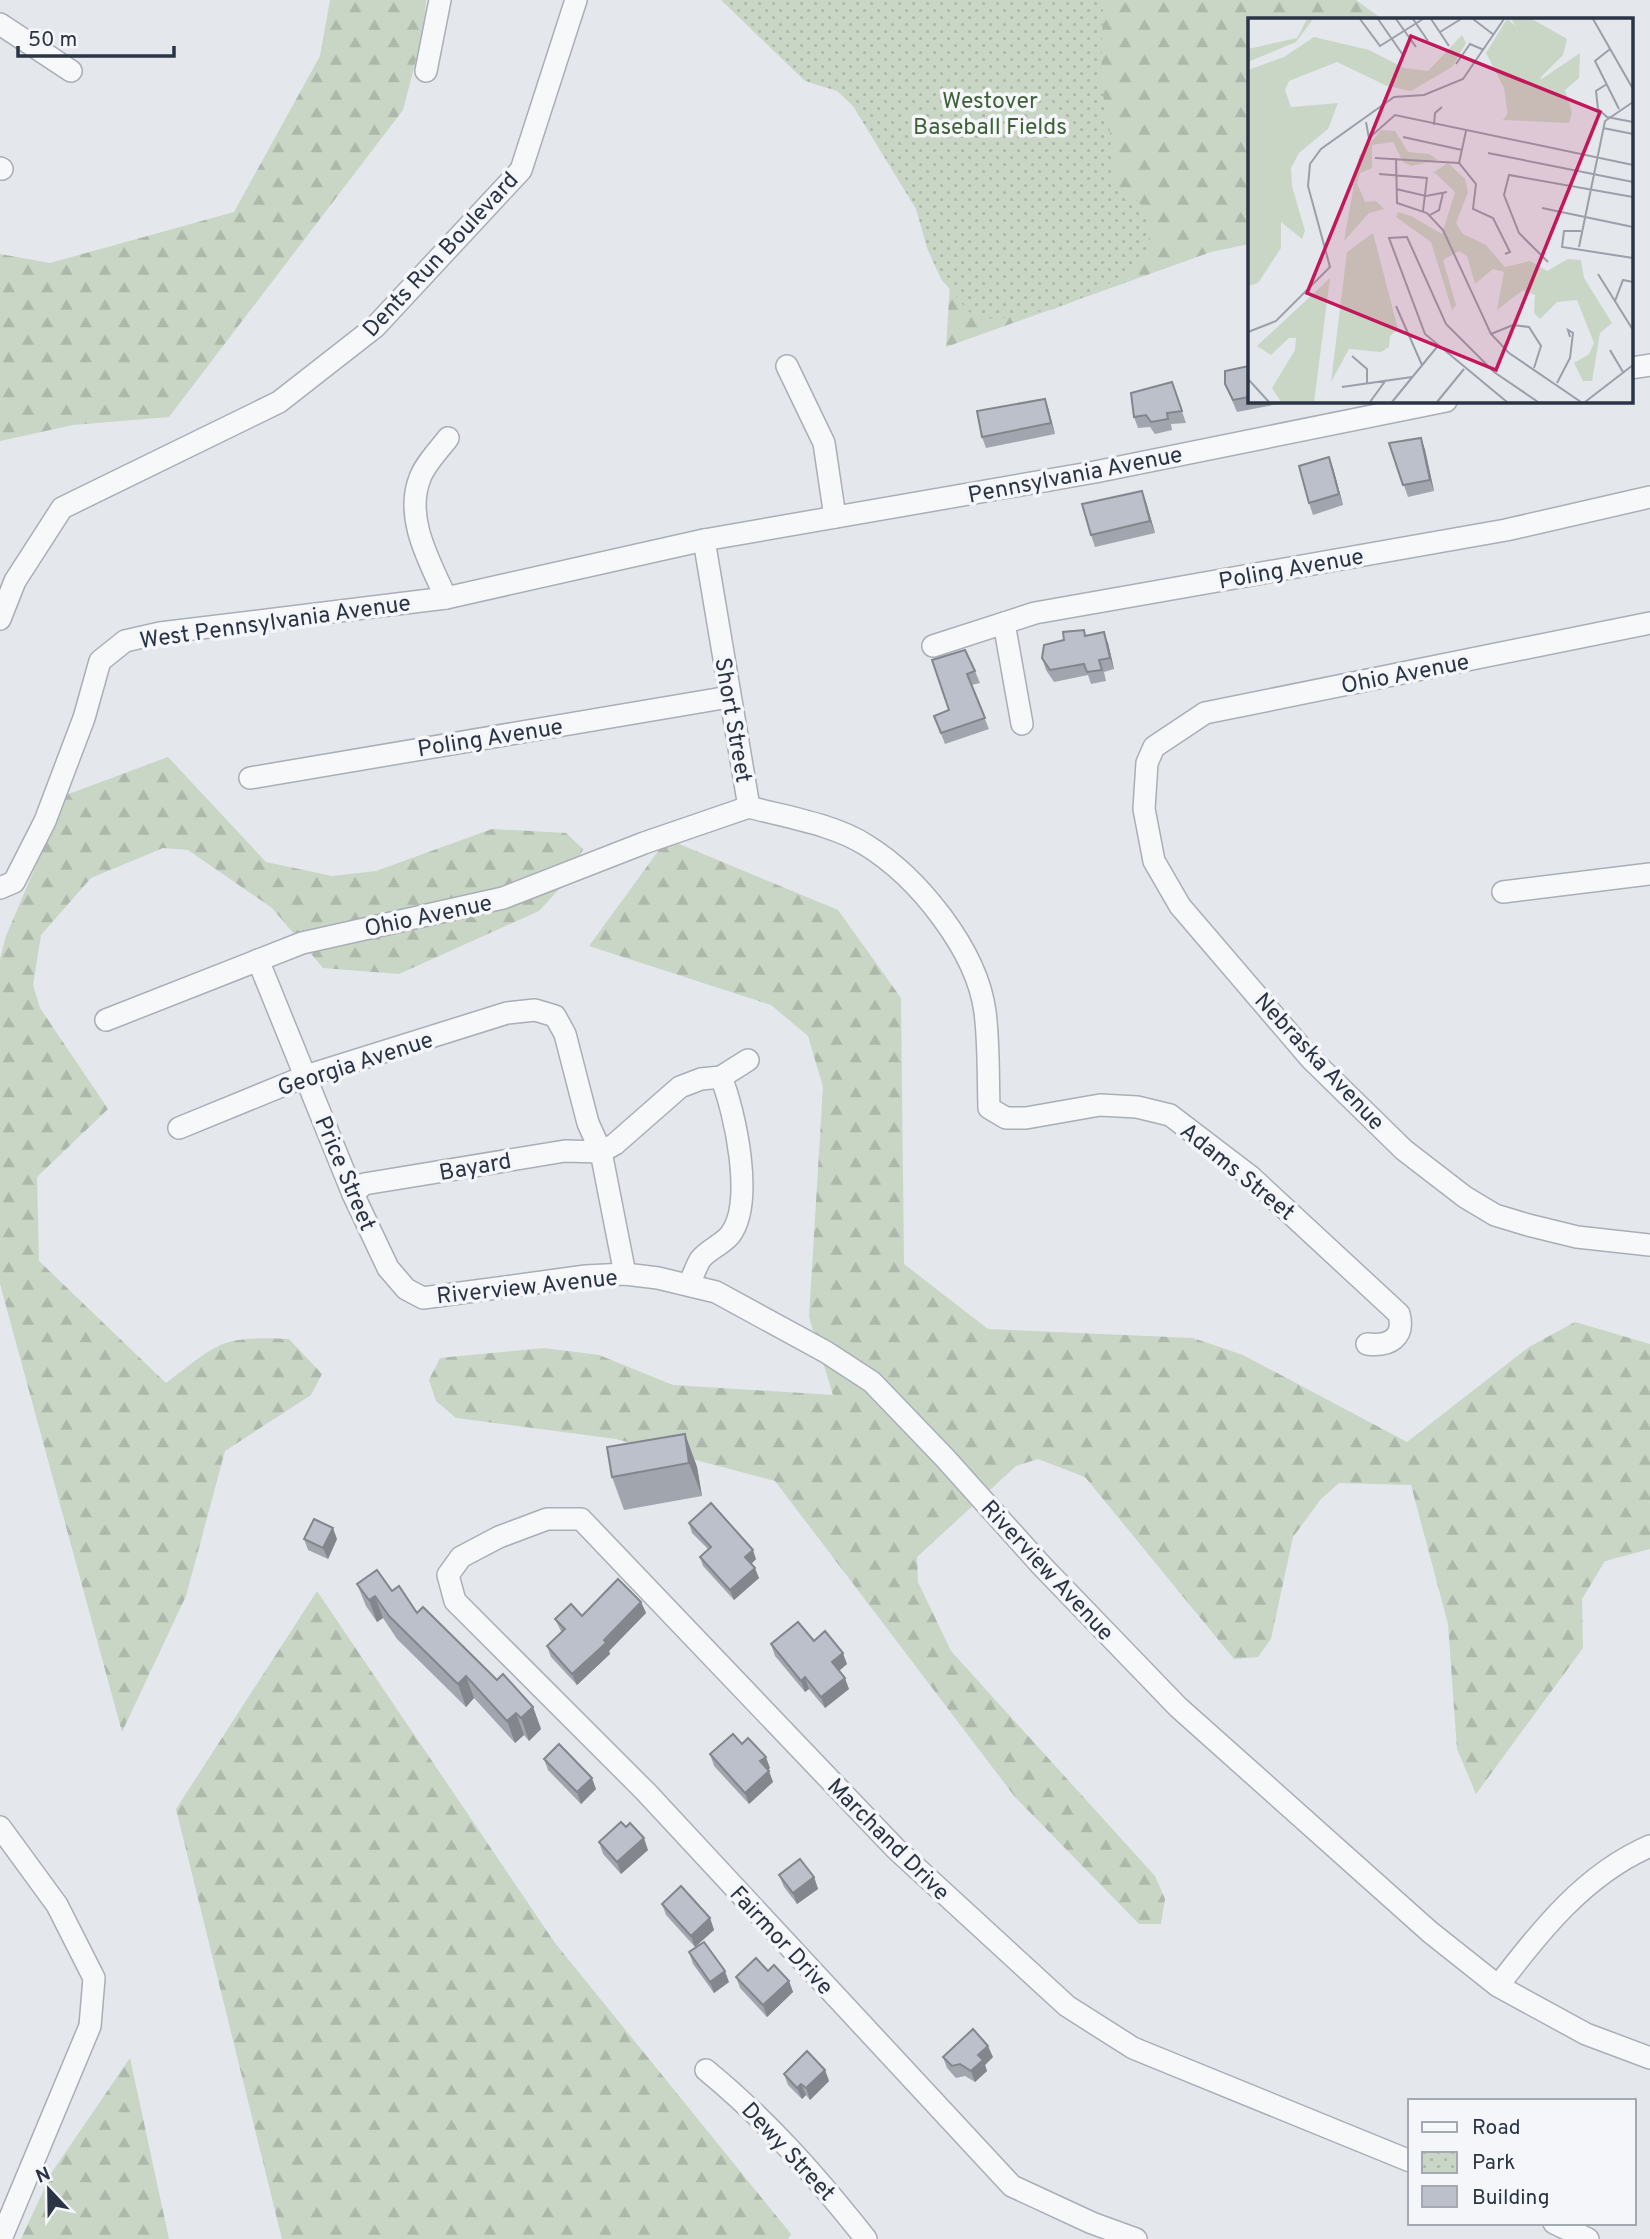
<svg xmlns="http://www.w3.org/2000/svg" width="1650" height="2239" font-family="Overpass,sans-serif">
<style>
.forest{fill:url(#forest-firs)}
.park{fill:url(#park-dots)}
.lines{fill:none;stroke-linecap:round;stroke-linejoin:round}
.minor-casing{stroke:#a9aeb7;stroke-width:24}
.minor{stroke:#f7f8fa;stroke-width:21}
.wall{fill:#a1a5ae}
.shaded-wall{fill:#83868d}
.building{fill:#bbc0ca;stroke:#83868d;stroke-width:2}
.labels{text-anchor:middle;stroke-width:7;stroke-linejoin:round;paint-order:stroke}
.park-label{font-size:23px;fill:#3f6138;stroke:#f4f6f9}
.street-label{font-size:23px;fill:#2b3445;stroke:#f4f6f9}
.inset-road{fill:none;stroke:#9a9fa9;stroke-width:2}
.view{fill:#c2185b;fill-opacity:0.15;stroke:#c2185b;stroke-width:3.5}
.inset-edge{fill:none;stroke:#2b3445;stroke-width:3.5}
</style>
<defs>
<pattern id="forest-firs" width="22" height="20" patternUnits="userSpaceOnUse" patternTransform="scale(1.75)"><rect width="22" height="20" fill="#c9d6c5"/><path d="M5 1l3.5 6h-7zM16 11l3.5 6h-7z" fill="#adb8ab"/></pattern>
<pattern id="park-dots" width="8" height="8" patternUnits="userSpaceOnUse" patternTransform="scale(1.75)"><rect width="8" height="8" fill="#c9d6c5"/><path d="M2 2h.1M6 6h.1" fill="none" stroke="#adb8ab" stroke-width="1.8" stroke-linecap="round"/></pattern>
</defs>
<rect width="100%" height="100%" fill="#e4e7ec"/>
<g class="forest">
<polygon points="330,0 426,0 424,29 403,110 169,417 73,425 0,441 0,254 50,263 234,212 320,56"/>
<polygon points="1062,0 1356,0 1382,19 1249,19 1249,244 1211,252 946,347 953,234"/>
<path d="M168,757L266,862L332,876L376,871L492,829L566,833L583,849L573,874L539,911L399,974L323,968L272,908L188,850L163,848L91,878L41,935L33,985L40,1008L108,1109L37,1177L39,1261L166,1383C220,1342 220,1336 289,1339L322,1374L311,1395L225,1451L186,1596L122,1732L0,1284V959L6,936L66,795Z"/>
<polygon points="667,839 838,910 901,998 904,1264 988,1329 1193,1338 1243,1355 1407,1442 1529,1347 1575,1322 1650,1344 1650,1549 1605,1561 1582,1599 1583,1648 1476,1794 1457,1749 1448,1624 1411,1485 1339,1483 1321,1499 1293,1537 1271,1639 1258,1657 1234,1659 1085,1477 1038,1459 1016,1466 917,1557 918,1582 951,1651 1155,1876 1165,1899 1161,1924 1139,1924 1015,1797 775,1481 616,1439 456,1418 436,1401 429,1380 440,1358 544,1348 599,1355 673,1385 833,1395 809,1317 823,1087 808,1036 771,1005 589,946"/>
<polygon points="317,1591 555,1943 791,2234 788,2239 282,2239 176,1809"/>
<polygon points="130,2058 169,2239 21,2239 52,2172"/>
</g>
<polygon class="park" points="721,0 1103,0 1101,86 1109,123 1113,175 1121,189 1138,201 1145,211 1150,228 1148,246 1134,268 1092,294 1054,309 998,319 983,318 969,312 941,279 927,248 916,209 853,106 837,91 805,81"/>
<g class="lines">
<g class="minor-casing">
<g id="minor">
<polyline points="0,24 71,71"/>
<polyline points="426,71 440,0"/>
<polyline points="0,168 2,169"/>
<polyline points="787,366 824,443 835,517"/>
<polyline points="1631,368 1650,365"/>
<path d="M704,540L749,807C786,817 833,824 866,845C918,877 977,950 985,1012C989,1043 988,1076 989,1108L1006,1118H1026L1100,1105L1137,1107L1170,1115L1250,1176L1399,1314C1405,1337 1390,1347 1367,1344"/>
<path d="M446,598C430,562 404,518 420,478C425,464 439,450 448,438"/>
<polyline points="0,619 15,581 62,508 279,402 375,327 521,170 576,0"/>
<polyline points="1004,623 1022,724"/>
<polyline points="1650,623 1205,713 1154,747 1147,763 1144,809 1154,861 1180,906 1311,1059 1404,1150 1465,1197 1495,1215 1528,1225 1577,1237 1650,1245"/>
<polyline points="933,646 1035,613 1506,530 1650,497"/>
<polyline points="250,778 729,697"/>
<polyline points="0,888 14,882 45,821 84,718 100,661 125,641 160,633 446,598 704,540 1095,472 1446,401"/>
<polyline points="1503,892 1650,874"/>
<polyline points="258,960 353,1194 388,1268 406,1289 423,1298 586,1276 625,1274 658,1278 716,1292 826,1352 872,1382 945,1458 1041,1565 1178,1707 1430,1932 1498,1986 1586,2034 1650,2058"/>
<polyline points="106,1020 302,943 503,898 644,843 749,807"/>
<polyline points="179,1128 306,1076 507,1013 535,1010 555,1016 565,1034 588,1123 601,1152 625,1274"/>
<polyline points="353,1194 364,1184 565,1151 601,1152 615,1144 680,1087 701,1079 721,1077 748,1060"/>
<path d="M689,1284C693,1276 696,1267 700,1260C707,1250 722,1245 730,1235C755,1203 735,1112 721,1077"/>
<polyline points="0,1827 57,1905 94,1978 90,2026 1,2239"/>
<path d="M1498,1986C1540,1931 1585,1874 1650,1846"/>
<path d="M706,2070C767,2120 817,2177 866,2239"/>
<polyline points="1554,2223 1588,2239"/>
<polyline points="1136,2239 1092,2223 1012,2186 646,1792 455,1601 448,1575 461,1557 499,1537 547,1519 581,1519 896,1849 1067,2006 1133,2048 1410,2161"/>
</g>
</g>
<use href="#minor" class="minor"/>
</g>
<g class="wall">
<polygon points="1249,366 1249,401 1283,401 1283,403 1237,412 1225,384"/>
<polygon points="1172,382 1186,423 1171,424 1172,430 1155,434 1150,427 1138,428 1134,417"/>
<polygon points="1045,399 1049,411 1055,434 986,448 982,437"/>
<polygon points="1421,438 1425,450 1434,491 1408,497 1389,443"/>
<polygon points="1333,468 1343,505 1313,515 1309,503"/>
<polygon points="1146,502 1155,533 1095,547 1091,535"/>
<polygon points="1086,636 1108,643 1114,669 1104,672 1106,681 1091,684 1088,675 1054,682 1046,670 1042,658"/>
<polygon points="932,660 975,671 980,683 971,685 989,729 945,744 934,716 949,710"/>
<polygon points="685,1434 697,1467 702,1496 624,1510 612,1477"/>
<polygon points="689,1523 756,1559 751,1564 759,1578 734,1600 703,1566 700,1557 708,1549 692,1533"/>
<polygon points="304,1539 337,1539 328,1559 308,1550"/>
<polygon points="357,1584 392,1591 497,1680 533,1707 541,1729 529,1741 524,1735 515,1743 474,1698 466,1707 397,1639 383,1618 377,1622 366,1606"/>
<polygon points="641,1602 646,1613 609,1651 610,1654 577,1685 551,1657 547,1646 562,1633 555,1619 582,1616"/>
<polygon points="814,1641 847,1664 839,1671 849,1689 825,1708 809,1689 805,1692 775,1656 771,1644"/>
<polygon points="742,1744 770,1768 768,1770 773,1782 749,1804 714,1766 710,1754"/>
<polygon points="544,1759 596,1789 581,1804 548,1770"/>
<polygon points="599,1842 648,1850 621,1874 603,1854"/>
<polygon points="779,1875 814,1877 818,1889 797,1904 784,1887"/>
<polygon points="662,1904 710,1918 714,1930 695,1947 666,1915"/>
<polygon points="689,1952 729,1982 714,1993 693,1964"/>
<polygon points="736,1977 789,1981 793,1992 767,2017 740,1988"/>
<polygon points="943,2057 993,2057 985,2065 987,2071 975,2082 965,2076 956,2078 947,2068"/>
<polygon points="825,2070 829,2081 810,2100 806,2095 802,2099 788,2085 784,2074"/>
</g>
<g class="shaded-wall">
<polygon points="1045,399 1049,411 1055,434 1051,423"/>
<polygon points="1421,438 1425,450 1434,491 1430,480"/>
<polygon points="1329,457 1333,468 1343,505 1339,494"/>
<polygon points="1142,491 1146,502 1155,533 1150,521"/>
<polygon points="1104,632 1108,643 1114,669 1110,658"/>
<polygon points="685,1434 697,1467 702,1496 689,1463"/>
<polygon points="333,1528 337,1539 328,1559 323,1548"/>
<polygon points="753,1550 756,1559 748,1567 745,1557"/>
<polygon points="755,1568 759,1578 734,1600 730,1590"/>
<polygon points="375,1596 383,1618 377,1622 369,1600"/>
<polygon points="641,1602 646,1613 609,1651 610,1654 577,1685 572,1674"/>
<polygon points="843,1653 847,1664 836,1673 832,1662"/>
<polygon points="466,1676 474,1698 466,1707 458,1684"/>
<polygon points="805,1677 809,1689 805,1692 801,1681"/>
<polygon points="845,1678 849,1689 825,1708 821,1697"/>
<polygon points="533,1707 541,1729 529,1741 521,1718"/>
<polygon points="516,1713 524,1735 515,1743 507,1721"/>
<polygon points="766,1757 770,1768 764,1773 760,1761"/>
<polygon points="769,1771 773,1782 749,1804 745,1793"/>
<polygon points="592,1778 596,1789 581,1804 577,1792"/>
<polygon points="644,1838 648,1850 621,1874 617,1862"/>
<polygon points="814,1877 818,1889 797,1904 793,1893"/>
<polygon points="710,1918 714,1930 695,1947 691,1936"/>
<polygon points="725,1971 729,1982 714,1993 710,1982"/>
<polygon points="789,1981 793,1992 767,2017 763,2005"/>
<polygon points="988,2046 993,2057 985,2065 987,2071 975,2082 971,2071 978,2055"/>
<polygon points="825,2070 829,2081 810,2100 806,2088"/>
<polygon points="801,2084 806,2095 802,2099 797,2088"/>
</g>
<g class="building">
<polygon points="1249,366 1249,397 1233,400 1225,384 1225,371"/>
<polygon points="1172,382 1182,411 1167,413 1168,419 1151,422 1146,415 1134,417 1131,393"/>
<polygon points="1045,399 1051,423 982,437 977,411"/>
<polygon points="1421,438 1430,480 1403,485 1389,443"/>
<polygon points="1329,457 1339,494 1309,503 1299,466"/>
<polygon points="1142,491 1150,521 1091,535 1082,504"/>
<polygon points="1084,630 1085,636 1104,632 1110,658 1099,660 1102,670 1087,672 1084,664 1050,670 1042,658 1044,645 1064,640 1063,632"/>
<polygon points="965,650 975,671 967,674 985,718 941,733 934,716 949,710 932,660"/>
<polygon points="685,1434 689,1463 612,1477 607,1447"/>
<polygon points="711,1503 753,1550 745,1557 755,1568 730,1590 700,1557 711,1547 689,1523"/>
<polygon points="314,1519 333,1528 323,1548 304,1539"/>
<polygon points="377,1570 392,1591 399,1586 417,1613 423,1607 497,1680 503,1674 533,1707 521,1718 516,1713 507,1721 466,1676 458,1684 389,1616 375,1596 369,1600 357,1584"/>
<polygon points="618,1579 641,1602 604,1640 606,1643 572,1674 547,1646 565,1629 555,1619 571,1604 582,1616"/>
<polygon points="798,1622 814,1641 825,1631 843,1653 832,1662 845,1678 821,1697 805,1677 801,1681 771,1644"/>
<polygon points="733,1734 742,1744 748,1738 766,1757 760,1761 769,1771 745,1793 710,1754"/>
<polygon points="559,1744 592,1778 577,1792 544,1759"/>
<polygon points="621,1822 626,1827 630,1823 644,1838 617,1862 599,1842"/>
<polygon points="800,1859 814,1877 793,1893 779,1875"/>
<polygon points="681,1886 710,1918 691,1936 662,1904"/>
<polygon points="704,1942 725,1971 710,1982 689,1952"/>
<polygon points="756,1958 768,1971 774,1965 789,1981 763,2005 736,1977"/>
<polygon points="973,2029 988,2046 978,2055 983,2060 971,2071 960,2064 952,2066 943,2057"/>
<polygon points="807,2051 825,2070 806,2088 801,2084 797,2088 784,2074"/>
</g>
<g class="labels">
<g class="park-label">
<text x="990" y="108">Westover<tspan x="990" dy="26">Baseball Fields</tspan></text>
</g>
<g class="street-label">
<text transform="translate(440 254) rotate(-47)" y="8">Dents Run Boulevard</text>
<text transform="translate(1075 474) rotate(-11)" y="8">Pennsylvania Avenue</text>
<text transform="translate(1291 568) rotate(-10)" y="8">Poling Avenue</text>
<text transform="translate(275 621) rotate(-8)" y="8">West Pennsylvania Avenue</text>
<text transform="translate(1405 673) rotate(-11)" y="8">Ohio Avenue</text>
<text transform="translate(734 720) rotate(80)" y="8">Short Street</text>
<text transform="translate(490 737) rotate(-9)" y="8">Poling Avenue</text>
<text transform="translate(428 915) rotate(-12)" y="8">Ohio Avenue</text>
<text transform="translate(1320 1061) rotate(47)" y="8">Nebraska Avenue</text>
<text transform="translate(355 1063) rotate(-18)" y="8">Georgia Avenue</text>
<text transform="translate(475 1166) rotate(-10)" y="8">Bayard</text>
<text transform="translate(1238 1171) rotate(39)" y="8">Adams Street</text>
<text transform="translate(346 1173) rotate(67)" y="8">Price Street</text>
<text transform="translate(527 1286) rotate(-6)" y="8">Riverview Avenue</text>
<text transform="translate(1048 1570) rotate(47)" y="8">Riverview Avenue</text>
<text transform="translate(889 1839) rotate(45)" y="8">Marchand Drive</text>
<text transform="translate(782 1940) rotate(47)" y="8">Fairmor Drive</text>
<text transform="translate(789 2151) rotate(47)" y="8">Dewy Street</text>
</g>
</g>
<g transform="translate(1248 18)">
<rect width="385" height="385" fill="#e4e7ec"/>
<path d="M59,1H65L48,24L0,44V31L49,20ZM214,17L218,25L204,49L163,73L139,68L89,44L41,63L37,72L43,89L90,85L80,111L51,135L43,150L44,168L57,213L54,221L33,204V230L10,265L0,268V52L36,39L66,19L121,32L156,50L180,53ZM332,35L331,60L317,72L324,94L321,105L255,102L273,75ZM133,112L147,113L160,134L181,136L190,142L163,148L155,144L145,124L124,127V150L112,155L109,165L117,184L128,183L136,191L121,195L96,223L111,138ZM200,145L217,161L220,174L208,205L215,216L238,227L257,249L282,243L299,253L320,241L333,242L336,260L364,305L352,315L344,363H335L326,345L341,336L346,325L329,282L309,284L292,301L286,295L287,277L275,272L249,292L256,254L245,251L227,266L219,238L211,233L195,242L208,287L204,292L183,224L148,199L150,194L163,198L194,216L207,174L186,154ZM125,215L150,311L142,318L141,329L133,334L101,331L83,364L99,234ZM82,260L66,384H33L24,370L47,332L48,320H41L23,337L9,328Z" fill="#c9d6c5"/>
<path d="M259,1L268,8L263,1H284L319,21L315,37L293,59L284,97L277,102L260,99L256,70L238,35Z" fill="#c9d6c5"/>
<path d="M292,21L307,22L299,40L282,32ZM269,27L291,39L285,47L272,52L261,49Z" fill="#c9d6c5"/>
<path class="inset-road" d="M112,1L132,28L175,1M130,1L155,37M148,1L168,29M165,1L180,23M183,1L201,28M225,1L246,17M345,1L385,71M192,14L213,1M362,31L347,43L371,91M208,46L222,26L236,32M359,66L348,73L350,91L359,99L385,104M118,104L121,120L147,97L385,147M186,107L187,95L194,89M355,110L385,116M218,113L211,145L228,166L225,191L245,200L262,234L257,236M155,119L214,132M240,135L385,164M127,140L211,145M148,140L149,185L179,195L195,212L243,316L261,335L333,384M131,156L179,160L175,193M148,171L178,178L199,174M294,190L385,209M182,197L191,192L195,175M333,213H316L314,229L385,240M331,229L357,103L385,84M300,244L271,215L256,177L261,157L385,179M350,256L385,312M367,283L375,262L385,264M148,288L174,347M0,314L28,303L82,249L60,168L62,146L73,131L146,79L176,77L215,61L256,1M243,316L265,307L281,309L293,328L286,350M362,332L375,354M104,338L119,351V365M0,361L21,384M309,365L322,340L325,315L320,312L322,319M94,369L164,359M122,384L138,362M144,384L189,329M189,384L216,351M259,384L177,316L141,220L159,219L198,306L246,354L290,384M337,384L385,347"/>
<path class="view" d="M163,18L352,94L248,352L59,275Z"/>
<rect width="385" height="385" class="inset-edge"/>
</g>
<rect x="1408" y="2099" width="228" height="126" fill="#f4f6f9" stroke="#a4a8b1" stroke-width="2"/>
<rect x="1422" y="2122" width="35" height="10" fill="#f7f8fa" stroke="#a4a8b1" stroke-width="2"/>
<text x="1472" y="2134" font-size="21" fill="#2b3445">Road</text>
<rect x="1422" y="2152" width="35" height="21" fill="url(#park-dots)" stroke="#a4a8b1" stroke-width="2"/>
<text x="1472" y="2169" font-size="21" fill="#2b3445">Park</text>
<rect x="1422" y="2186" width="35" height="21" fill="#bbc0ca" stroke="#a4a8b1" stroke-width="2"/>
<text x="1472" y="2204" font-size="21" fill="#2b3445">Building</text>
<g transform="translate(49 2190) rotate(338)" stroke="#f4f6f9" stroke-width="5" paint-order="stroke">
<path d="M0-5L12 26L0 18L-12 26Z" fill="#2b3445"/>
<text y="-10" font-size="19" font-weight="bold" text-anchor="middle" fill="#2b3445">N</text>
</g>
<path d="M18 46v10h156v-10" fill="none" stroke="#2b3445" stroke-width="3.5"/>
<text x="28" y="46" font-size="21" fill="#2b3445" stroke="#f4f6f9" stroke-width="5" paint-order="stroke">50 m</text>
</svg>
